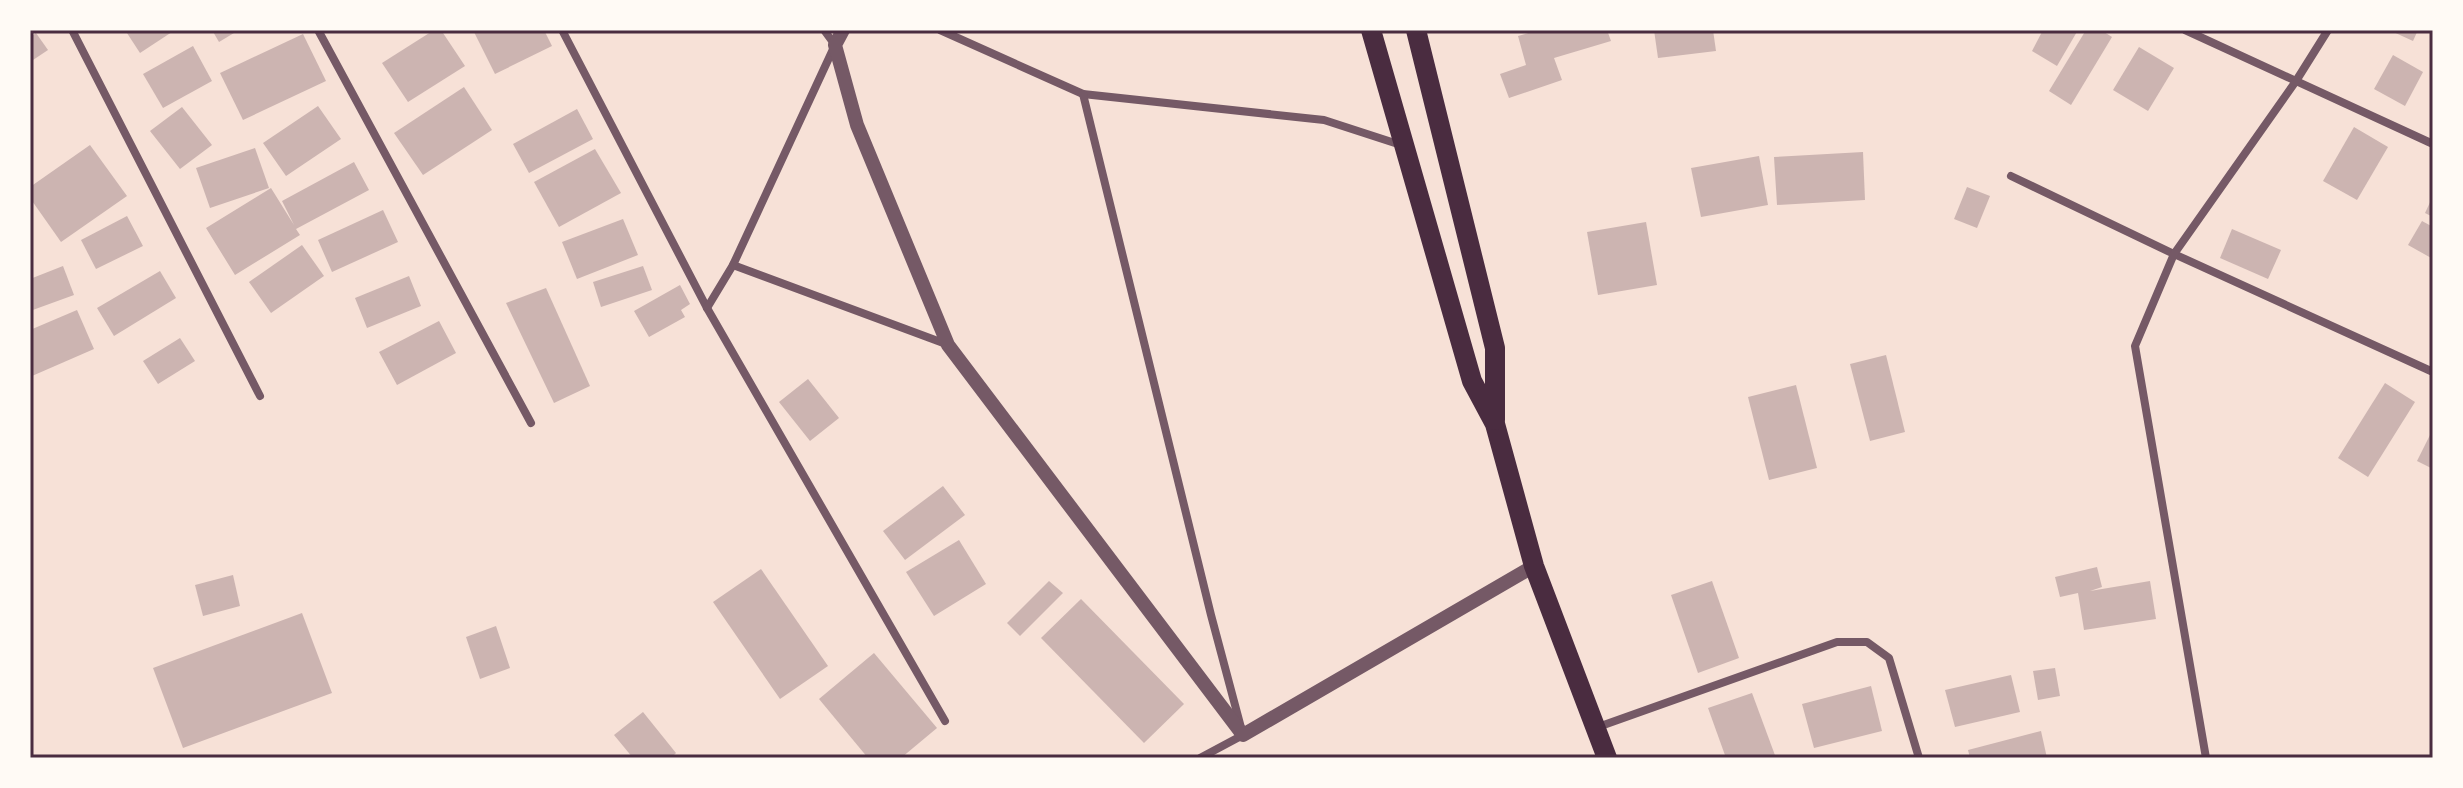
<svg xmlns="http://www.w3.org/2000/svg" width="2463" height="788" font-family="Poppins,sans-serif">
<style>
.building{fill:#ccb4b1}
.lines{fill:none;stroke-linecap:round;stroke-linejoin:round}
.minor{stroke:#755966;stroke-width:8}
.tertiary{stroke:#755966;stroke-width:14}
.primary{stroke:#4a2c40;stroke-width:20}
.neatline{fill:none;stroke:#4a2c40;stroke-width:3}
</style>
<rect width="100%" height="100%" fill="#f7e1d7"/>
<g class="building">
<polygon points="125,30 175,30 140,53"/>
<polygon points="212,30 239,30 219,42"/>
<polygon points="434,30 441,30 465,66 408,102 382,63"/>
<polygon points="478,30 544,30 552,46 495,74 474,32"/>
<polygon points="1539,30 1607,30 1611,41 1554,58 1562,80 1509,98 1500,74 1526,65 1518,36"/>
<polygon points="1654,30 1713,30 1716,51 1658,58"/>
<polygon points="2043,30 2078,30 2057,66 2032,51"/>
<polygon points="2086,30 2101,30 2112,37 2071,105 2049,91"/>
<polygon points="2389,30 2418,30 2413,41"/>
<polygon points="36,33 48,50 30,62 30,37"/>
<polygon points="303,34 326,81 243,120 220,73"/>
<polygon points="193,46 212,81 163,108 143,74"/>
<polygon points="2139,47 2174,68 2148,111 2113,90"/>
<polygon points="2393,55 2423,72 2405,106 2374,89"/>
<polygon points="464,87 492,130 423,175 394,133"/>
<polygon points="318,106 341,139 286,176 263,143"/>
<polygon points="182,107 212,145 180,169 150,131"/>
<polygon points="577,109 593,139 529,173 513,144"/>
<polygon points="2354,127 2388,147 2357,200 2323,181"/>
<polygon points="90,145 127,196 61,242 30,198 30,187"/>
<polygon points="255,148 269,188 210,208 196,168"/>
<polygon points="595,149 621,193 559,227 534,182"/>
<polygon points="1863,152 1865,200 1777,205 1774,157"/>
<polygon points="1759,156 1768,205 1701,217 1691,168"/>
<polygon points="354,162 369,190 296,229 300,235 235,275 206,228 271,188 294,225 282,201"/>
<polygon points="1967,187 1990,196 1977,228 1954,219"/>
<polygon points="2433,196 2433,217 2425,213"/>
<polygon points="383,210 398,242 332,272 318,240"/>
<polygon points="127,216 143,246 96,269 81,240"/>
<polygon points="623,219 638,255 577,279 562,242"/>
<polygon points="2422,221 2433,227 2433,259 2408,245"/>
<polygon points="1646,222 1657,285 1598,295 1587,232"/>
<polygon points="2232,229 2281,250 2268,279 2220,258"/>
<polygon points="302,245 324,276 271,313 249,282"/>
<polygon points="63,266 74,295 30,311 30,279"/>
<polygon points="643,266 652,290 601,307 593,282"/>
<polygon points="160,271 176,298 114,336 97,308"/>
<polygon points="409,276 421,306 367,328 355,298"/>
<polygon points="680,285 690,304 681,310 685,317 649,337 634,311"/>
<polygon points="546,288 590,386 554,403 506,303"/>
<polygon points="77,310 94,349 32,376 30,330"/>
<polygon points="439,321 456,353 397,385 379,352"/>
<polygon points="180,338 195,361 158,384 143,361"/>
<polygon points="1886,355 1905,432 1870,441 1850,364"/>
<polygon points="808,379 839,418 810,441 779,402"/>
<polygon points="2385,383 2415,402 2368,477 2338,458"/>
<polygon points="1796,385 1817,468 1769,480 1748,397"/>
<polygon points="2433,429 2433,469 2417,461"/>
<polygon points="943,486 965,515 905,560 883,531"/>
<polygon points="959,540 986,584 934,616 906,572"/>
<polygon points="2097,567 2102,587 2090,591 2150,581 2156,619 2084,630 2078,593 2060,597 2055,577"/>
<polygon points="761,569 828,666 780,699 713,602"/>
<polygon points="233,575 240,606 203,616 195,585"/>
<polygon points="1049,581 1063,593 1020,636 1007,623"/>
<polygon points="1712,581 1739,658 1698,673 1671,595"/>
<polygon points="1081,599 1184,704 1144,743 1041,638"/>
<polygon points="302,613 332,693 183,748 153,668"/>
<polygon points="496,626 510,668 480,679 466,637"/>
<polygon points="874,653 937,728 901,758 868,758 819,699"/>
<polygon points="2055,668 2060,696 2038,700 2033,671"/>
<polygon points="2011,675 2020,712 1955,727 1945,690"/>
<polygon points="1871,686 1882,731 1814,748 1802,704"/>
<polygon points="1752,693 1776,758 1726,758 1708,708"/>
<polygon points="643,712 676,753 671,758 633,758 614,735"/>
<polygon points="2041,731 2047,758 1970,758 1968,750"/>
</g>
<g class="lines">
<g class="minor">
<polyline points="72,30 260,396"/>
<polyline points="318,30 531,423"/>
<polyline points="562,30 707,308 945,721"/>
<polyline points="940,30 1083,94 1324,120 1401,145"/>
<polyline points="2185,30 2433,144"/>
<polyline points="1083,94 1211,615 1243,735 1200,758"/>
<polyline points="2011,176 2174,254 2433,372"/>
<polyline points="733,265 946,344"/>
<polyline points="707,308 733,265 835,45 824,30"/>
<polyline points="1598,727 1837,642 1867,642 1889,658 1919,758"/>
<polyline points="2206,758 2135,346 2174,254 2296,81 2328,30"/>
</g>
<polyline class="tertiary" points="843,30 835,45 857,125 948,345 1243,735 1534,566"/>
<g class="primary">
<polyline points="1371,30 1472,381 1495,424 1534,566 1607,758"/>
<polyline points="1416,30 1495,348 1495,420"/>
</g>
</g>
<rect width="2463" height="788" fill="none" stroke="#fffaf5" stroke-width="64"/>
<rect x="32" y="32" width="2399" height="724" class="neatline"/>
</svg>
